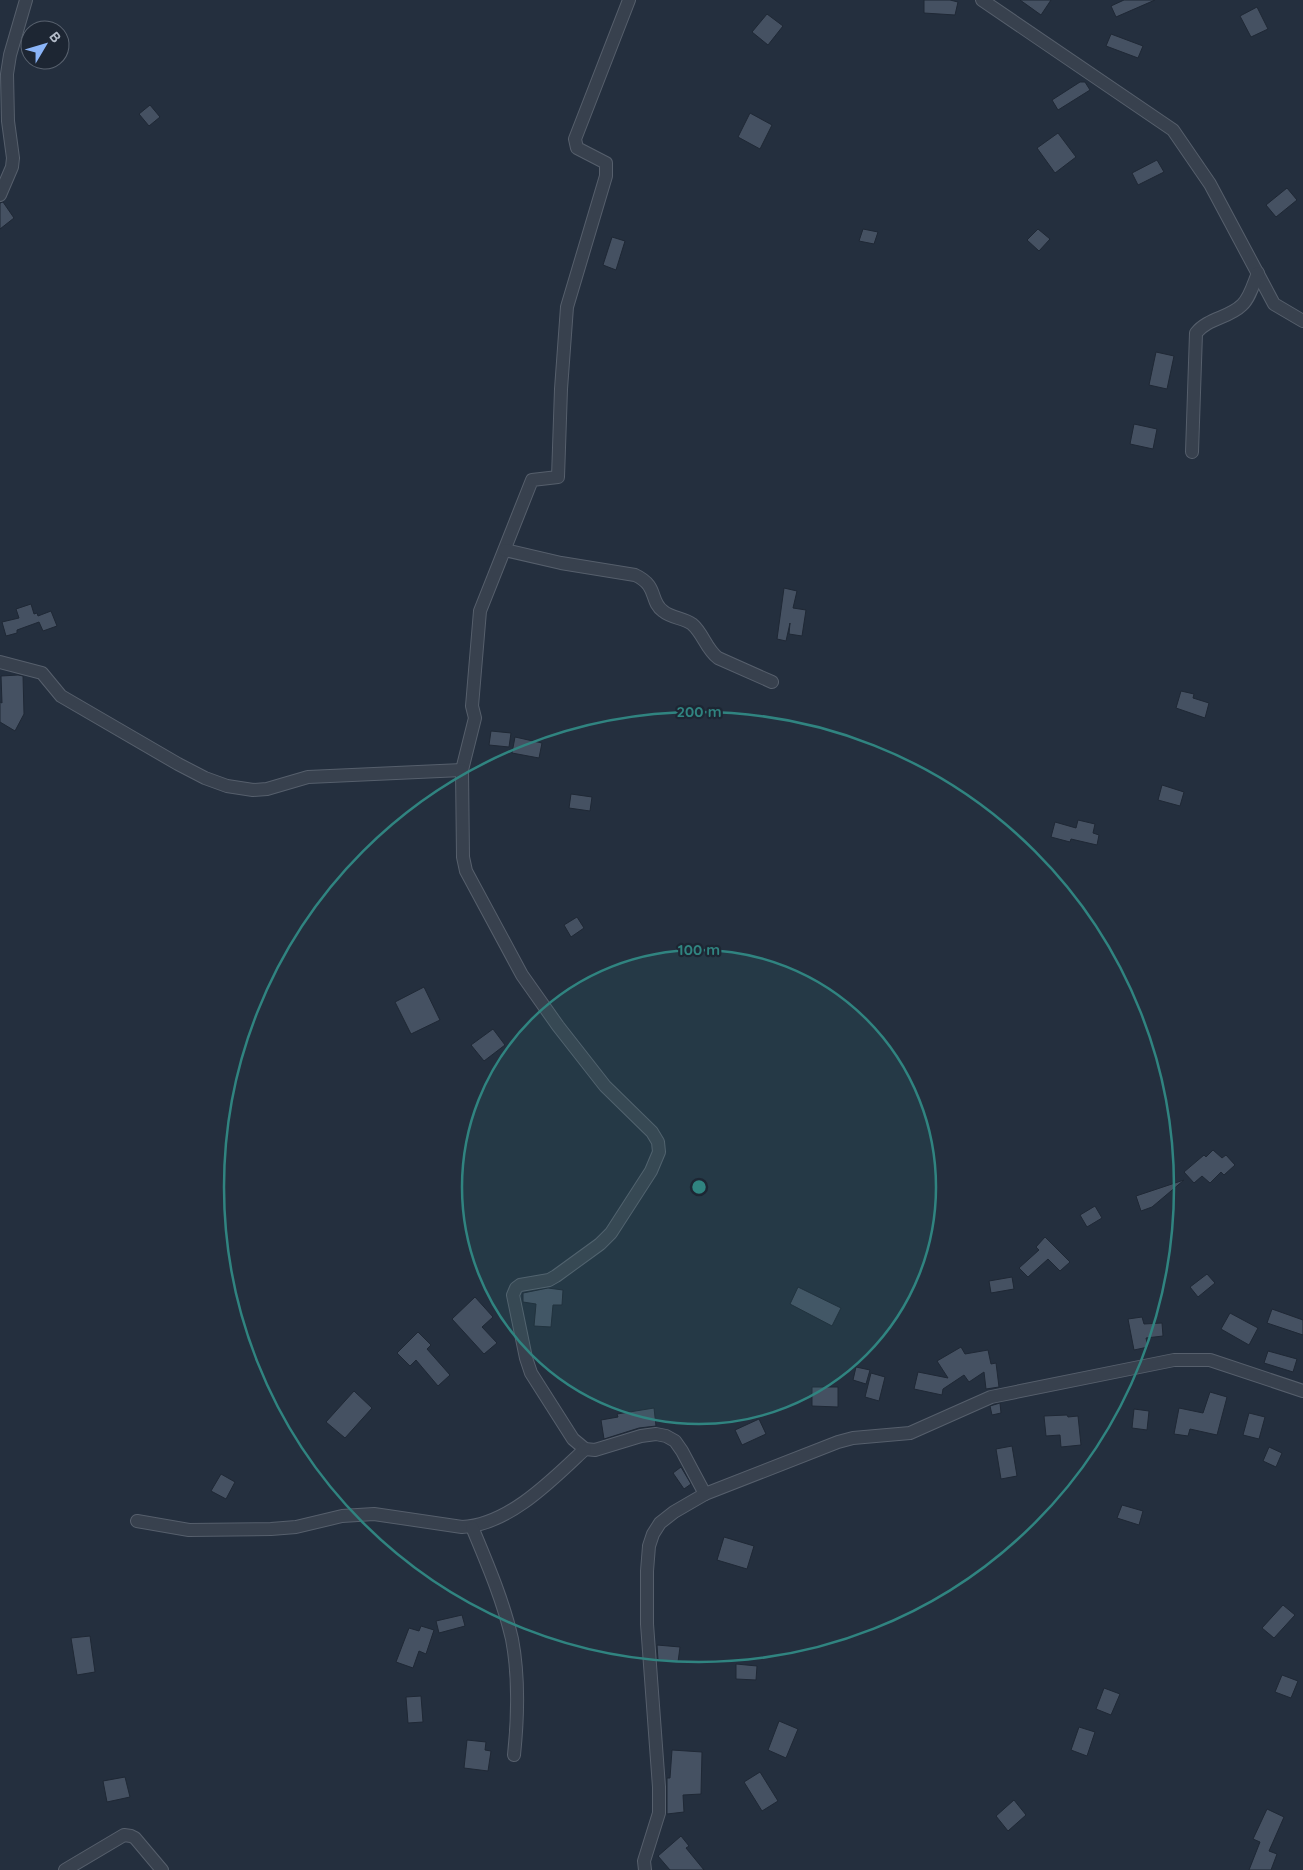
<svg xmlns="http://www.w3.org/2000/svg" width="1303" height="1870" font-family="Quicksand,sans-serif">
<style>
.building{fill:#455162;stroke:#1f2835}
.lines{fill:none;stroke-linecap:round;stroke-linejoin:round}
.minor-casing{stroke:#565f6c;stroke-width:14}
.minor{stroke:#38414e;stroke-width:12}
.ring{fill:none;stroke:#308480;stroke-width:2.5}
.centre{fill:#308480;stroke:#1d2633;stroke-width:2.5}
.ring-label{font-size:15px;text-anchor:middle;font-weight:bold;fill:#308480;stroke:#1d2633;stroke-width:4.5;stroke-linejoin:round;paint-order:stroke}
</style>
<rect width="100%" height="100%" fill="#242f3e"/>
<g class="building">
<polygon points="924,0 950,0 958,2 955,15 924,13"/>
<polygon points="1020,0 1051,0 1041,15"/>
<polygon points="1124,0 1155,0 1116,17 1111,6"/>
<polygon points="1257,7 1268,29 1251,37 1240,16"/>
<polygon points="767,14 783,26 768,45 752,32"/>
<polygon points="1111,34 1143,46 1138,58 1106,46"/>
<polygon points="1080,82 1085,82 1090,90 1058,110 1052,100"/>
<polygon points="150,105 160,117 149,126 139,114"/>
<polygon points="750,113 772,125 760,149 738,137"/>
<polygon points="1058,133 1076,157 1055,173 1037,148"/>
<polygon points="1157,160 1164,172 1138,185 1132,173"/>
<polygon points="1287,188 1297,200 1276,217 1266,205"/>
<polygon points="3,202 14,218 0,229 0,203"/>
<polygon points="863,229 878,232 874,244 859,241"/>
<polygon points="1038,229 1050,239 1039,251 1027,240"/>
<polygon points="612,237 625,241 616,270 603,265"/>
<polygon points="1156,352 1174,356 1167,389 1149,385"/>
<polygon points="1134,424 1157,429 1153,449 1130,444"/>
<polygon points="784,588 797,591 793,608 806,610 802,636 789,634 790,623 786,641 777,639"/>
<polygon points="31,604 34,614 37,613 38,616 51,611 57,626 43,631 39,622 17,630 17,633 6,636 2,622 19,618 16,609"/>
<polygon points="18,675 23,676 24,714 15,731 0,722 0,702 2,703 1,676"/>
<polygon points="1181,691 1194,694 1193,698 1209,703 1205,718 1176,708"/>
<polygon points="491,731 511,733 509,747 489,745"/>
<polygon points="515,737 542,743 539,758 512,753"/>
<polygon points="1162,785 1184,792 1180,806 1158,800"/>
<polygon points="571,794 592,797 590,811 569,808"/>
<polygon points="1078,820 1095,824 1093,833 1099,835 1097,845 1071,839 1070,842 1051,837 1055,822 1076,828"/>
<polygon points="577,917 584,928 571,937 564,925"/>
<polygon points="424,987 440,1020 411,1034 395,1002"/>
<polygon points="493,1029 505,1045 484,1061 471,1045"/>
<polygon points="1213,1150 1222,1158 1226,1155 1235,1165 1224,1175 1221,1172 1210,1183 1202,1176 1194,1183 1184,1172 1204,1155 1206,1157"/>
<polygon points="1184,1180 1152,1207 1141,1211 1136,1196"/>
<polygon points="1095,1206 1102,1218 1087,1227 1080,1215"/>
<polygon points="1045,1237 1070,1262 1060,1271 1048,1259 1028,1277 1019,1268 1039,1250 1036,1247"/>
<polygon points="1207,1274 1215,1283 1198,1297 1190,1287"/>
<polygon points="1012,1277 1014,1289 991,1293 989,1281"/>
<polygon points="798,1287 841,1308 832,1326 790,1304"/>
<polygon points="548,1288 563,1290 562,1305 553,1305 551,1327 534,1326 536,1304 523,1302 523,1293"/>
<polygon points="475,1297 493,1317 482,1327 497,1343 484,1354 452,1319"/>
<polygon points="1272,1309 1303,1320 1303,1335 1267,1323"/>
<polygon points="1230,1313 1258,1328 1249,1345 1221,1329"/>
<polygon points="1142,1317 1144,1324 1162,1323 1163,1336 1146,1338 1148,1347 1134,1350 1128,1319"/>
<polygon points="418,1332 431,1345 427,1349 450,1375 438,1386 416,1360 410,1366 397,1353"/>
<polygon points="961,1347 965,1354 988,1350 991,1364 996,1363 999,1387 986,1389 984,1372 969,1382 964,1375 943,1389 942,1395 914,1389 918,1372 948,1378 937,1361"/>
<polygon points="1268,1351 1297,1359 1293,1372 1264,1363"/>
<polygon points="856,1367 870,1370 866,1384 853,1380"/>
<polygon points="871,1373 885,1377 879,1401 865,1397"/>
<polygon points="812,1387 838,1387 838,1407 812,1406"/>
<polygon points="354,1391 372,1408 345,1438 326,1422"/>
<polygon points="1210,1392 1227,1397 1217,1435 1190,1429 1188,1436 1174,1434 1179,1408 1203,1413"/>
<polygon points="1000,1403 1001,1413 992,1415 990,1406"/>
<polygon points="654,1408 656,1426 639,1428 604,1439 601,1420 618,1417 617,1414"/>
<polygon points="1134,1409 1149,1411 1147,1430 1132,1428"/>
<polygon points="1249,1413 1265,1417 1259,1439 1243,1435"/>
<polygon points="1067,1415 1068,1417 1078,1416 1081,1445 1061,1447 1060,1435 1046,1436 1044,1416"/>
<polygon points="759,1419 766,1434 742,1445 735,1430"/>
<polygon points="1012,1446 1017,1476 1001,1479 996,1449"/>
<polygon points="1269,1447 1282,1453 1276,1467 1263,1461"/>
<polygon points="681,1467 691,1484 684,1489 673,1473"/>
<polygon points="221,1474 235,1482 226,1499 211,1491"/>
<polygon points="1122,1505 1143,1511 1139,1525 1117,1518"/>
<polygon points="724,1537 754,1546 747,1569 717,1560"/>
<polygon points="1283,1605 1295,1615 1274,1638 1262,1628"/>
<polygon points="462,1615 465,1626 439,1633 436,1621"/>
<polygon points="421,1626 434,1630 426,1654 419,1651 413,1668 396,1662 409,1628 419,1631"/>
<polygon points="90,1636 95,1672 77,1675 71,1638"/>
<polygon points="657,1645 680,1647 678,1662 658,1660"/>
<polygon points="736,1664 757,1666 756,1680 736,1679"/>
<polygon points="1282,1675 1298,1681 1291,1698 1275,1692"/>
<polygon points="1104,1688 1120,1694 1111,1715 1096,1709"/>
<polygon points="421,1696 423,1722 408,1723 406,1697"/>
<polygon points="779,1721 798,1729 786,1758 768,1750"/>
<polygon points="1079,1727 1095,1732 1087,1756 1071,1750"/>
<polygon points="467,1740 486,1742 485,1750 491,1751 488,1771 464,1768"/>
<polygon points="672,1750 702,1752 701,1794 683,1795 684,1812 667,1814 667,1778 670,1778"/>
<polygon points="760,1772 778,1801 762,1811 744,1782"/>
<polygon points="125,1777 130,1797 107,1802 103,1781"/>
<polygon points="1014,1800 1026,1815 1008,1831 996,1816"/>
<polygon points="1267,1809 1284,1817 1269,1851 1277,1854 1271,1870 1249,1870 1260,1842 1253,1839"/>
<polygon points="681,1836 689,1846 686,1848 704,1870 670,1870 658,1856"/>
</g>
<g class="lines">
<g class="minor-casing">
<g id="minor">
<polyline points="629,0 575,139 577,148 606,163 606,176 567,307 561,389 558,477 532,480 480,611 472,706 475,718 462,770 463,857 466,871 522,975 558,1026 605,1086 652,1132 658,1142 659,1152 651,1171 611,1233 600,1244 556,1276 549,1280 520,1285 516,1288 513,1295 526,1358 531,1373 573,1439 585,1449 595,1450 641,1436 656,1434 666,1436 675,1441 682,1451 705,1494"/>
<polyline points="982,0 1173,130 1210,184 1274,304 1303,321"/>
<polyline points="0,195 12,167 13,158 8,121 7,74 10,55 26,0"/>
<path d="M1192,452L1196,333C1208,318 1229,318 1242,305C1250,298 1254,282 1258,273"/>
<path d="M505,550L561,563L635,575C659,586 649,601 663,611C671,618 684,618 692,624C703,633 706,649 718,658L772,682"/>
<polyline points="0,662 42,673 61,696 178,764 205,778 227,786 253,790 267,789 308,777 462,770"/>
<path d="M137,1521L189,1530L271,1529L296,1527L342,1516L374,1514L462,1527C509,1525 553,1479 585,1449"/>
<path d="M472,1527C487,1563 503,1600 512,1639C519,1676 518,1717 514,1755"/>
<polyline points="65,1870 124,1835 131,1836 135,1838 162,1870"/>
<polyline points="645,1870 644,1861 659,1813 659,1787 647,1624 647,1571 649,1546 653,1534 660,1523 674,1512 705,1494 838,1442 853,1438 910,1433 991,1397 1174,1360 1210,1360 1303,1391"/>
</g>
</g>
<use href="#minor" class="minor"/>
</g>
<circle cx="699" cy="1187" r="237" fill="#308480" fill-opacity=".12"/>
<g class="ring">
<circle cx="699" cy="1187" r="237"/>
<circle cx="699" cy="1187" r="475"/>
</g>
<circle cx="699" cy="1187" r="8" class="centre"/>
<g class="ring-label">
<text x="699" y="717">200 m</text>
<text x="699" y="955">100 m</text>
</g>
<g transform="translate(45 45) rotate(52)"><circle r="24" fill="#1d2633" stroke="#59626f"/>
<path d="M0-4L9 19L0 12L-9 19Z" fill="#8ab4f8"/>
<text y="-8" font-size="14" font-weight="bold" text-anchor="middle" fill="#b4bcc9">B</text>
</g>
</svg>
